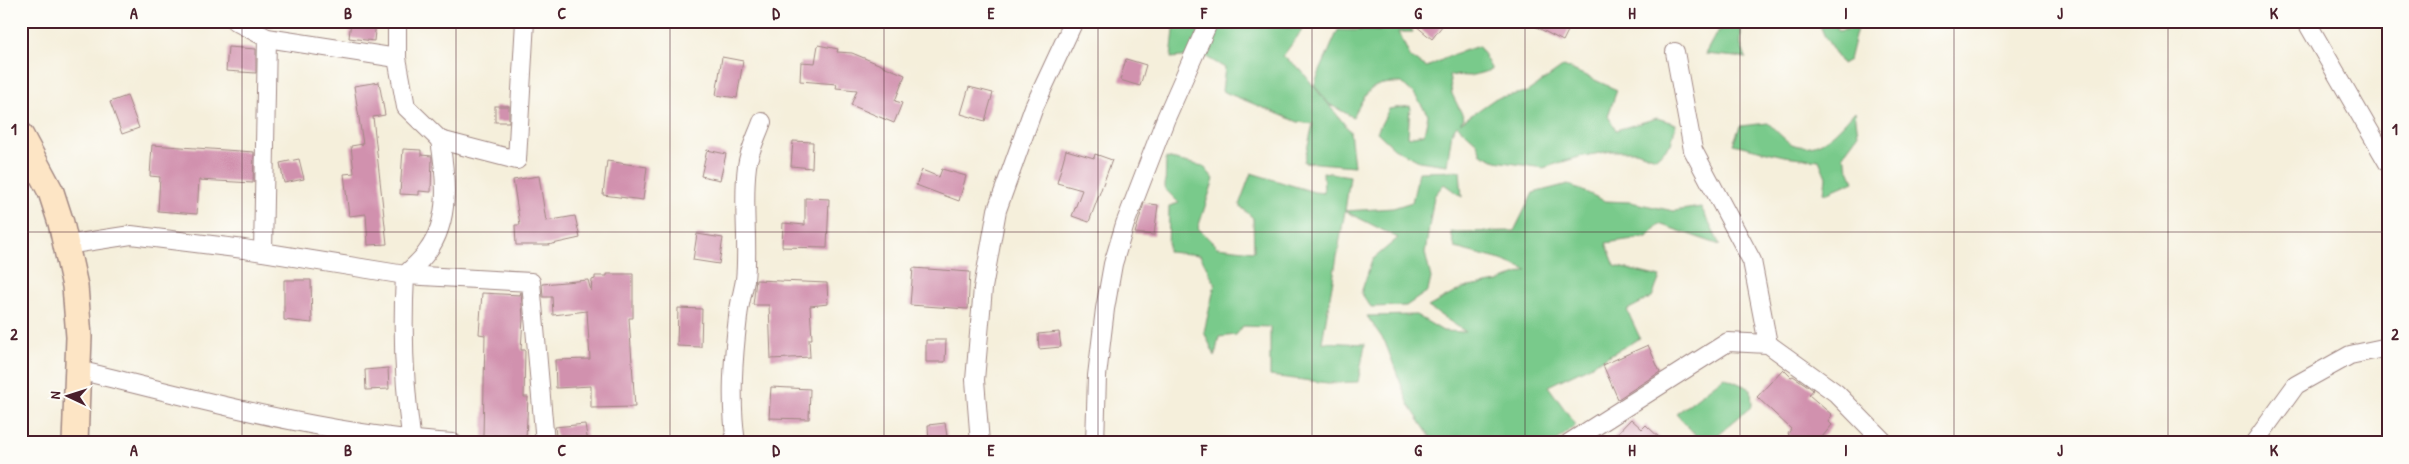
<svg xmlns="http://www.w3.org/2000/svg" width="2409" height="464" font-family="'Patrick Hand',sans-serif">
<style>
.green{fill:#79ca8b;stroke:#62745b}
.building{fill:#d191ae}
.lines{fill:none;stroke-linecap:round;stroke-linejoin:round}
.minor-casing{stroke:#a08783;stroke-width:20}
.secondary-casing{stroke:#a08783;stroke-width:28}
.minor{stroke:#fff;stroke-width:18}
.secondary{stroke:#fde5c5;stroke-width:25}
.grid{fill:none;stroke:#4a1f2b;stroke-width:1;stroke-opacity:0.55}
.neatline{fill:none;stroke:#4a1f2b;stroke-width:2}
.grid-label{font-size:16px;text-anchor:middle;font-weight:bold;fill:#4a1f2b}
</style>
<rect width="100%" height="100%" fill="#fdfcf7"/>
<filter id="ink" filterUnits="userSpaceOnUse"><feTurbulence type="fractalNoise" baseFrequency=".02" numOctaves="2"/><feDisplacementMap in="SourceGraphic" scale="10" xChannelSelector="R" yChannelSelector="G"/><feConvolveMatrix kernelMatrix="1 2 1 2 8 2 1 2 1" color-interpolation-filters="sRGB"/></filter>
<filter id="wash" filterUnits="userSpaceOnUse"><feTurbulence type="fractalNoise" baseFrequency=".0096" numOctaves="4" result="noise"/><feDisplacementMap in="SourceGraphic" scale="20" xChannelSelector="R" yChannelSelector="G"/><feGaussianBlur stdDeviation="1.12" result="paint"/><feColorMatrix in="noise" values="0 0 0 0 0 0 0 0 0 0 0 0 0 0 0 0 0 1.4 0 .05"/><feComposite in="paint" operator="in"/></filter>
<g filter="url(#wash)">
<rect width="100%" height="100%" fill="#f5efdb"/>
<g class="green">
<polygon points="1175,21 1204,21 1303,29 1283,56 1300,69 1350,131 1354,166 1304,162 1313,124 1298,122 1222,91 1225,68 1203,55 1171,58"/>
<path d="M1343,21H1407L1413,32H1398L1411,58L1427,67L1454,54L1479,46L1492,70L1470,76L1449,75L1452,94L1464,118L1460,123L1496,98L1527,92L1564,66L1617,90L1608,116L1616,130L1657,118L1676,124L1671,144L1656,158L1636,151H1611L1579,157L1543,168L1496,161L1481,154L1477,143L1457,125L1452,132L1447,165L1419,161L1394,148L1377,132L1389,109L1410,106L1408,137L1424,134L1428,115L1415,95L1402,83C1368,82 1368,91 1353,117L1329,104L1314,85L1338,30L1380,31L1341,27Z"/>
<polygon points="1738,21 1748,21 1741,30 1741,45 1746,58 1705,54 1717,32"/>
<polygon points="1818,21 1843,21 1837,27 1838,31 1857,28 1849,60 1842,64 1824,35"/>
<path d="M1855,111L1858,135L1843,155L1854,181L1824,194L1826,177L1819,160L1784,156L1733,144L1740,126L1768,123C1775,129 1784,140 1792,144C1819,155 1840,128 1855,111Z"/>
<polygon points="1166,158 1203,166 1214,179 1198,228 1217,247 1254,251 1253,218 1239,205 1251,173 1314,192 1324,193 1323,172 1350,176 1345,211 1393,208 1412,202 1419,172 1460,171 1462,197 1444,184 1434,196 1425,253 1431,278 1428,291 1406,306 1371,307 1361,293 1372,260 1398,238 1345,211 1322,342 1365,344 1358,382 1328,383 1270,376 1270,327 1243,326 1236,335 1219,337 1215,356 1204,332 1215,284 1200,255 1168,252 1169,206 1179,203 1165,189"/>
<polygon points="1568,184 1605,201 1630,202 1674,211 1701,207 1720,245 1659,224 1647,237 1606,243 1615,266 1660,277 1652,297 1627,310 1640,338 1590,366 1548,386 1576,425 1554,443 1433,441 1409,405 1385,342 1367,316 1416,315 1443,331 1466,332 1428,307 1463,288 1498,282 1527,270 1501,260 1455,248 1451,232 1514,231 1533,193"/>
<polygon points="1724,377 1751,389 1752,406 1708,443 1703,443 1676,414"/>
</g>
<g id="blocks">
<g class="building">
<polygon points="351,21 376,21 374,41 349,38"/>
<polygon points="1410,21 1446,21 1432,39"/>
<polygon points="1525,21 1573,21 1563,41"/>
<polygon points="818,45 838,49 837,52 852,53 905,75 895,101 902,103 894,123 851,105 857,90 836,88 837,84 800,81 801,62 815,63"/>
<polygon points="228,47 256,49 256,73 226,71"/>
<polygon points="722,57 743,61 737,98 716,95"/>
<polygon points="1126,59 1146,65 1140,86 1120,80"/>
<polygon points="379,82 385,115 373,117 387,244 368,245 366,214 349,216 344,174 354,173 351,146 363,144 354,86"/>
<polygon points="969,87 993,93 985,121 961,114"/>
<polygon points="127,96 139,128 122,134 110,102"/>
<rect x="495" y="106" width="14" height="16"/>
<polygon points="793,141 813,142 812,168 791,166"/>
<polygon points="152,145 254,152 253,183 199,180 197,214 158,211 160,177 150,176"/>
<polygon points="403,149 421,150 421,155 432,156 431,192 419,191 419,195 400,194"/>
<polygon points="707,150 726,154 720,180 701,176"/>
<polygon points="1066,150 1094,158 1095,154 1112,160 1089,222 1072,216 1082,190 1057,183"/>
<polygon points="299,159 304,179 284,183 280,163"/>
<polygon points="607,161 647,167 643,200 603,195"/>
<polygon points="942,169 966,176 959,201 916,185 922,170 939,177"/>
<polygon points="539,176 546,221 575,216 580,238 548,245 516,245 515,225 520,225 513,180"/>
<polygon points="805,198 829,199 827,248 782,247 783,223 805,225"/>
<polygon points="1144,203 1158,205 1154,235 1135,233"/>
<polygon points="697,234 723,238 719,264 693,260"/>
<polygon points="913,268 970,272 968,309 910,305"/>
<polygon points="607,274 633,274 633,318 629,318 635,407 591,408 591,386 556,388 555,360 590,359 587,311 553,315 552,297 543,297 542,284 588,280 591,291 592,280 595,279 595,276 607,276"/>
<polygon points="284,280 311,280 312,323 284,320"/>
<polygon points="756,280 827,283 828,304 810,306 812,339 809,339 810,357 771,359 769,305 753,305"/>
<polygon points="521,292 523,318 521,350 525,350 524,397 528,397 526,439 483,437 485,335 479,334 482,293 520,295"/>
<polygon points="678,308 702,309 701,347 677,346"/>
<polygon points="1059,332 1061,347 1039,349 1038,334"/>
<polygon points="926,340 946,340 945,362 926,362"/>
<polygon points="1648,345 1660,372 1618,399 1603,365"/>
<polygon points="388,368 389,389 366,390 365,370"/>
<polygon points="1783,369 1791,377 1793,376 1808,386 1813,390 1809,395 1832,415 1828,421 1832,425 1817,443 1798,443 1788,434 1791,429 1757,397"/>
<polygon points="771,387 810,389 809,419 769,418"/>
<polygon points="1631,419 1642,429 1646,425 1665,443 1608,443"/>
<polygon points="945,423 948,443 929,443 928,425"/>
<polygon points="585,424 588,443 557,443 555,427"/>
</g>
</g>
</g>
<g filter="url(#ink)">
<use href="#blocks" fill-opacity="0" stroke="#a08783" stroke-width="1"/>
<g class="lines">
<g class="minor-casing">
<g id="minor">
<polyline points="235,21 267,38 397,58"/>
<polyline points="397,21 397,58 406,107 440,140 517,160 525,21"/>
<polyline points="2306,21 2388,163"/>
<polyline points="1675,52 1693,150 1752,261 1768,344"/>
<polyline points="66,245 131,235 244,249 405,275 531,282 545,443"/>
<polyline points="263,252 267,38"/>
<path d="M78,370C201,400 326,435 453,443"/>
<path d="M412,443C404,387 402,331 405,275C412,268 421,261 427,252C451,220 446,177 440,140"/>
<path d="M736,443C730,401 733,359 738,317C739,305 743,292 745,280C749,242 742,204 747,166C749,151 757,136 762,122"/>
<polyline points="980,443 975,380 983,288 997,210 1034,107 1074,21"/>
<polyline points="1095,443 1097,376 1105,309 1113,264 1125,224 1166,118 1209,21"/>
<polyline points="1569,443 1728,342 1768,344 1836,393 1885,443"/>
<polyline points="2254,443 2296,385 2350,355 2388,347"/>
</g>
</g>
<g class="secondary-casing">
<polyline id="secondary" points="21,136 51,192 61,223 75,286 79,337 75,443"/>
</g>
<use href="#minor" class="minor"/>
<use href="#secondary" class="secondary"/>
</g>
</g>
<path class="grid" d="M242,21V443M456,21V443M670,21V443M884,21V443M1098,21V443M1312,21V443M1525,21V443M1740,21V443M1954,21V443M2168,21V443M21,232H2388"/>
<rect width="2409" height="464" fill="none" stroke="#fdfcf7" stroke-width="55"/>
<g transform="translate(68 396) rotate(274)" stroke="#fdfcf7" stroke-width="4" paint-order="stroke">
<path d="M0-4L9 19L0 12L-9 19Z" fill="#4a1f2b"/>
<text y="-8" font-size="14" font-weight="bold" text-anchor="middle" fill="#4a1f2b">N</text>
</g>
<rect x="28" y="28" width="2354" height="408" class="neatline"/>
<g class="grid-label">
<text x="134" y="19">A</text>
<text x="348" y="19">B</text>
<text x="562" y="19">C</text>
<text x="776" y="19">D</text>
<text x="991" y="19">E</text>
<text x="1204" y="19">F</text>
<text x="1418" y="19">G</text>
<text x="1632" y="19">H</text>
<text x="1846" y="19">I</text>
<text x="2060" y="19">J</text>
<text x="2274" y="19">K</text>
<text x="14" y="135">1</text>
<text x="2395" y="135">1</text>
<text x="14" y="340">2</text>
<text x="2395" y="340">2</text>
<text x="134" y="456">A</text>
<text x="348" y="456">B</text>
<text x="562" y="456">C</text>
<text x="776" y="456">D</text>
<text x="991" y="456">E</text>
<text x="1204" y="456">F</text>
<text x="1418" y="456">G</text>
<text x="1632" y="456">H</text>
<text x="1846" y="456">I</text>
<text x="2060" y="456">J</text>
<text x="2274" y="456">K</text>
</g>
</svg>
